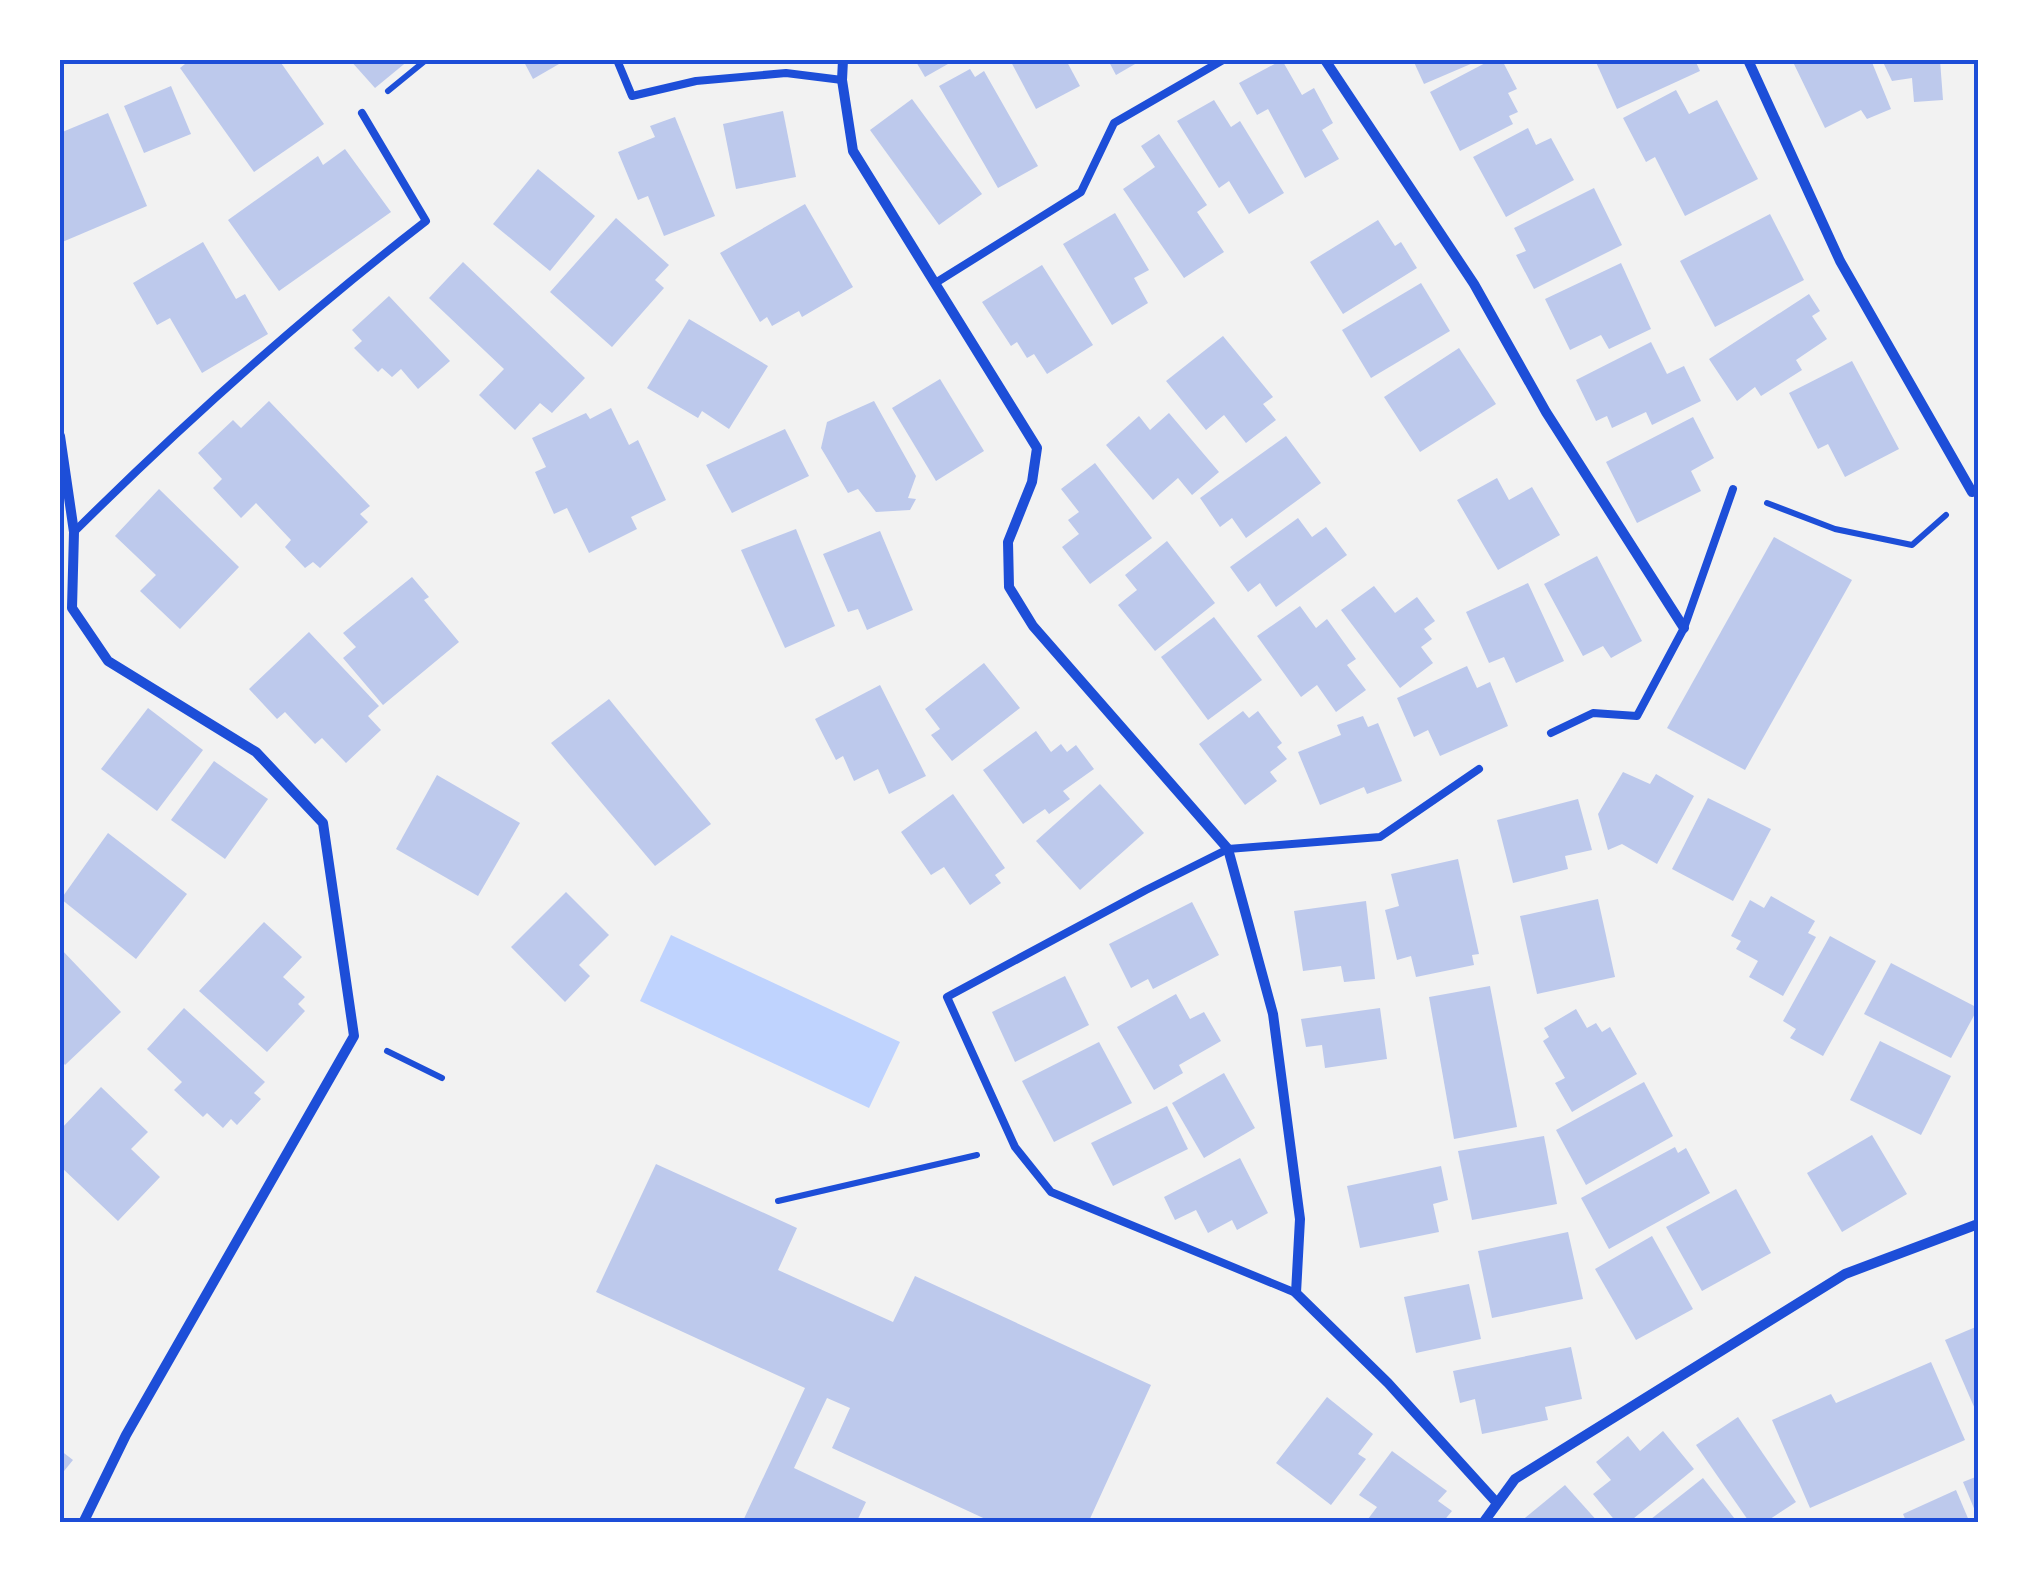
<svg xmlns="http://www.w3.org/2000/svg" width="2038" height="1583" font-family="'Noto Sans',sans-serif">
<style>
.water{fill:#bfd3fe}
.building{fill:#bdc9ec}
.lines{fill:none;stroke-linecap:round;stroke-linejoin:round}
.path{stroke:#1d4ed8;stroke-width:6}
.service{stroke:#1d4ed8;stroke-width:8}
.minor{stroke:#1d4ed8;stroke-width:10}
.neatline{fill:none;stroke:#1d4ed8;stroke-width:4}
</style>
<rect width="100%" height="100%" fill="#f2f2f2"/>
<polygon class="water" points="671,935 900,1042 869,1108 640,1001"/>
<g class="building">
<polygon points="190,60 279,60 324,124 254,172 180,68"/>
<polygon points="350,60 409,60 375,88"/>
<polygon points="523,60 566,60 533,79"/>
<polygon points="915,60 955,60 925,77"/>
<polygon points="1010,60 1066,60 1080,86 1036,109"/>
<polygon points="1108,60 1142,60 1116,75"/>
<polygon points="1282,60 1302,95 1314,88 1333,123 1322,130 1339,159 1305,178 1268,109 1257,115 1239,83"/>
<polygon points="1413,60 1480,60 1424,84"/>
<polygon points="1491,60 1502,60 1517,89 1508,93 1518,112 1509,116 1513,124 1460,151 1430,92"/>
<polygon points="1595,60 1695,60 1700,71 1617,109"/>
<polygon points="1797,60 1871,60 1891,109 1867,119 1861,110 1825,128 1793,62"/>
<polygon points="1882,60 1940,60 1943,100 1914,102 1912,78 1892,81"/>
<polygon points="970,69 975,77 984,71 1038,166 998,188 939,86"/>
<polygon points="171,86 191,134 144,153 124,106"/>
<polygon points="1676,90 1689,114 1717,100 1758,179 1685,216 1655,157 1646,162 1623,118"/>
<polygon points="912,99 982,194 939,225 870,130"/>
<polygon points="1214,100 1231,127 1240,121 1284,193 1249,214 1229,181 1219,188 1177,121"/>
<polygon points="783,111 796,177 736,189 723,124"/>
<polygon points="108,113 147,206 60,243 60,133"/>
<polygon points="675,117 715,216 664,236 648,196 638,200 618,152 655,137 650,126"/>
<polygon points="1528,128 1536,145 1551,138 1574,180 1506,217 1473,157"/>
<polygon points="1159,134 1207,205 1197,212 1224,252 1184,278 1123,189 1155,167 1141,146"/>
<polygon points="345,149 391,212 279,291 228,220 318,156 323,165"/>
<polygon points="538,169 595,216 550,271 493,224"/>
<polygon points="1594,188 1622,245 1534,289 1516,255 1526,251 1514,228"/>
<polygon points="805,204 853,287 802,317 799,311 772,326 767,317 760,322 720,253"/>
<polygon points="1115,213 1149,270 1134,278 1148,303 1112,325 1063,244"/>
<polygon points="1770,214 1804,280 1715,327 1680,261"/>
<polygon points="616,218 669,265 655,280 664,288 612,347 550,292"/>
<polygon points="1378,220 1395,246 1401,242 1417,268 1343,314 1310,262"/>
<polygon points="203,242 236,299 245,294 268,334 202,373 170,318 157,325 133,283"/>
<polygon points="463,262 585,378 552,413 540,403 515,430 479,395 504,369 429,298"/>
<polygon points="1621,263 1651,329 1609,349 1601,335 1570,350 1545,299"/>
<polygon points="1042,265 1093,345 1047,374 1034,354 1027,358 1017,342 1011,346 982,302"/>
<polygon points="1421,283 1450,331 1371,378 1342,330"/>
<polygon points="1809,294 1820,311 1812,316 1827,339 1796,360 1802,370 1761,396 1755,387 1737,401 1709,359"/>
<polygon points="389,296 450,361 418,389 401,369 392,377 382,368 378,372 354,348 362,341 352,330"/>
<polygon points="689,319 768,366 729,429 702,411 698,418 647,388"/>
<polygon points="1223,336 1273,397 1263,404 1276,420 1246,443 1224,415 1206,430 1166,381"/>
<polygon points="1651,342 1667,374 1684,366 1701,401 1652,425 1646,412 1612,428 1607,416 1596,421 1576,380"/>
<polygon points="1459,348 1496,404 1420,452 1384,397"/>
<polygon points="1852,361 1899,449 1845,477 1828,444 1818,449 1789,393"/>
<polygon points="940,379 984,451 936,481 892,408"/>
<polygon points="269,401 370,506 360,514 368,522 320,568 313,562 305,568 285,547 291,540 256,503 241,518 213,488 222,479 198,453 233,420 241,428"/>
<polygon points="874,401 916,476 908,498 916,499 910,510 876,512 858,489 848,493 821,448 827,422"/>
<polygon points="611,408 629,445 638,440 666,500 631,517 637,529 589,553 567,508 554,514 535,472 546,467 532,438 586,413 590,419"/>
<polygon points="1169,413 1219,472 1192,495 1178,478 1153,500 1106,445 1139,416 1150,430"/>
<polygon points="1693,417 1714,458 1691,471 1701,491 1637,523 1606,462"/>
<polygon points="785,429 809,476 732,513 706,465"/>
<polygon points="1286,436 1321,483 1246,538 1232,518 1220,527 1200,498"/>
<polygon points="1095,463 1152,538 1090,584 1062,547 1079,534 1068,520 1079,512 1061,489"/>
<polygon points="1497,478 1509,500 1532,487 1560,535 1498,570 1457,500"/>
<polygon points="159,489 239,567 180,629 140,591 156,575 115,536"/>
<polygon points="1298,518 1312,537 1326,527 1347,555 1276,607 1260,583 1248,592 1230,567"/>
<polygon points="796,529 835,626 785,648 741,550"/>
<polygon points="880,531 913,610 867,630 858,609 848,612 823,554"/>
<polygon points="1774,537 1852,580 1745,770 1667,728"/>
<polygon points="1167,541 1215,603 1155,651 1118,605 1137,590 1125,575"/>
<polygon points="1597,556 1642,641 1611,658 1603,646 1583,656 1544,584"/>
<polygon points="412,577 429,597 424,600 459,642 383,705 343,658 356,647 343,633"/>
<polygon points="1528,583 1564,661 1516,683 1504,657 1489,663 1466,612"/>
<polygon points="1374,586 1395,613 1417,597 1435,621 1424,629 1432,639 1421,647 1433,663 1400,688 1341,610"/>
<polygon points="1300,606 1316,628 1327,619 1356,659 1347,665 1366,690 1336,712 1317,685 1301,697 1257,636"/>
<polygon points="1214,617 1262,680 1208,720 1161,657"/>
<polygon points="309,632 379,706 368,716 381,730 346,763 322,738 315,744 285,712 277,719 249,689"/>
<polygon points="984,663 1020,708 952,761 931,735 940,729 925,709"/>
<polygon points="1467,666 1477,688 1490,682 1508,726 1440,756 1428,730 1414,737 1397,698"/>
<polygon points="880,685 926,776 889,794 878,769 854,781 843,756 836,760 815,719"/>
<polygon points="609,699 711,824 655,866 551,743"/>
<polygon points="148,708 203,750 157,811 101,769"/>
<polygon points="1243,711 1249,718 1258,711 1282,743 1277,747 1287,759 1270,772 1277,781 1245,805 1199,744"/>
<polygon points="1363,716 1368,727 1378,723 1402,781 1367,794 1364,787 1320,805 1298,752 1341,735 1337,725"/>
<polygon points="1036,731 1051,752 1061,744 1067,752 1076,745 1094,769 1063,791 1070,799 1049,814 1045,809 1023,824 983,770"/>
<polygon points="214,761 268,799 225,859 171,820"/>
<polygon points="1623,772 1650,784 1656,774 1694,796 1657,864 1622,844 1608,850 1598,814"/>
<polygon points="437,775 520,823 478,896 396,849"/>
<polygon points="1100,784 1144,833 1080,890 1036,841"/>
<polygon points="953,794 1005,868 995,875 1001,883 970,905 944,867 931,875 901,832"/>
<polygon points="1708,798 1771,829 1733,901 1672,869"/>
<polygon points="1578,799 1592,850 1565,856 1568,869 1513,883 1497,820"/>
<polygon points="108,833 187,894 136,959 61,899"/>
<polygon points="1458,859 1479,954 1472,955 1474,965 1416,977 1411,956 1397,960 1385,910 1399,906 1391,874"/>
<polygon points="566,892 609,935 579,965 590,976 565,1002 511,947"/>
<polygon points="1771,896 1815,921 1808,933 1816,937 1783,996 1749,977 1758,961 1736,949 1741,941 1731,936 1750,900 1764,908"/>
<polygon points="1598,899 1615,977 1537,994 1520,916"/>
<polygon points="1366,901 1375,979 1344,982 1341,966 1303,971 1294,911"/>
<polygon points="1192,902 1219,955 1153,989 1148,979 1131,988 1109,944"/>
<polygon points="264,922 302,957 283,977 305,997 298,1004 305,1011 267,1052 199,991"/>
<polygon points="1830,936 1876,961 1823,1056 1790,1038 1796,1029 1783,1021"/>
<polygon points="60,948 121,1012 65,1065 60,1059"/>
<polygon points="1891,963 1978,1008 1951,1058 1864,1014"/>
<polygon points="1065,976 1089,1025 1015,1062 992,1012"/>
<polygon points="1490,986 1517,1127 1454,1139 1429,997"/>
<polygon points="1176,994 1190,1019 1204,1012 1221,1041 1179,1065 1183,1073 1154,1090 1117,1027"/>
<polygon points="184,1008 265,1082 254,1093 261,1099 237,1125 231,1119 223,1128 207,1113 203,1117 174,1090 182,1082 147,1049"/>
<polygon points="1380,1008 1387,1059 1325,1068 1322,1045 1306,1047 1301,1019"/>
<polygon points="1576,1009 1587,1028 1596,1023 1602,1032 1610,1027 1637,1074 1572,1112 1555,1083 1565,1078 1543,1041 1549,1037 1544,1028"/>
<polygon points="1880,1041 1951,1076 1921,1135 1850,1100"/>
<polygon points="1099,1042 1132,1103 1054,1142 1022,1081"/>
<polygon points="1224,1073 1255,1128 1204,1158 1172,1103"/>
<polygon points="1644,1082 1673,1136 1586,1185 1556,1130"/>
<polygon points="101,1087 148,1132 131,1149 160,1177 118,1221 60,1166 60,1130"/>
<polygon points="1167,1106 1188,1149 1113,1186 1091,1143"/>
<polygon points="1872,1135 1907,1194 1842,1232 1807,1173"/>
<polygon points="1544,1136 1557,1204 1472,1220 1458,1151"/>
<polygon points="1675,1147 1678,1153 1686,1148 1710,1193 1609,1249 1581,1198"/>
<polygon points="1240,1158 1268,1213 1237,1230 1232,1220 1208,1233 1196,1210 1175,1220 1164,1197"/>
<polygon points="656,1164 797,1228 778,1270 893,1322 915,1276 1151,1385 1088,1523 994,1523 832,1448 850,1408 827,1398 794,1468 866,1502 856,1523 742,1523 805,1388 596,1292"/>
<polygon points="1441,1166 1448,1200 1433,1204 1439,1232 1360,1248 1347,1186"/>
<polygon points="1736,1189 1771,1253 1702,1291 1666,1227"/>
<polygon points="1568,1232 1583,1299 1492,1318 1478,1251"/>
<polygon points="1652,1236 1693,1309 1636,1340 1595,1269"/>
<polygon points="1469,1284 1481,1339 1416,1353 1404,1297"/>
<polygon points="1978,1326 1978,1416 1945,1340"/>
<polygon points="1571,1347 1582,1399 1545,1407 1548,1420 1482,1434 1475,1399 1460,1403 1453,1371"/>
<polygon points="1931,1362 1965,1440 1810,1508 1772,1420 1831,1394 1836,1403"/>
<polygon points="1327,1397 1373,1434 1358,1454 1366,1459 1331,1505 1276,1463"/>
<polygon points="1738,1417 1796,1502 1764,1523 1750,1523 1696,1445"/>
<polygon points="1663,1431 1694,1469 1628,1523 1617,1523 1593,1494 1611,1480 1596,1462 1628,1436 1640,1451"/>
<polygon points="60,1450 73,1460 60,1476"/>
<polygon points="1392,1451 1447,1491 1438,1501 1452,1511 1442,1523 1374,1523 1368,1519 1377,1507 1359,1495"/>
<polygon points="1978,1476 1978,1518 1963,1482"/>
<polygon points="1703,1478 1738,1523 1646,1523"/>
<polygon points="1565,1485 1599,1523 1519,1523"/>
<polygon points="1956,1490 1970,1523 1907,1523 1903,1514"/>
</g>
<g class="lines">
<g class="path">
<polyline points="388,91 426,60"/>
<polyline points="1767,503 1835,529 1912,545 1946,515"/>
<polyline points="387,1051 442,1078"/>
<polyline points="778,1201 977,1155"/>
</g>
<g class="service">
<polyline points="617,60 632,96 696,81 786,73 842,80"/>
<polyline points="937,282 1081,192 1114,123 1223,60"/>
<path d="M74,532C186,421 302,317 426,221L362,113"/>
<polyline points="1551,733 1593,713 1637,716 1684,628 1733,489"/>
<polyline points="1296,1293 1051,1192 1015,1147 947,997 1146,890 1228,849 1380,837 1479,769"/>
</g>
<g class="minor">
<polyline points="843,60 842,80 853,151 1037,448 1032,482 1008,542 1009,587 1033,626 1228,849 1273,1014 1300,1219 1296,1293 1388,1383 1496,1502"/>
<polyline points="1325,60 1474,284 1546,412 1684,628"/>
<polyline points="1748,60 1840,261 1972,492 1978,490"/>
<polyline points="60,436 74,532 72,608 108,661 256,752 323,823 354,1036 126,1435 83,1523"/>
<polyline points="1483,1523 1515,1479 1845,1274 1978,1224"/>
</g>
</g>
<rect width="2038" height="1583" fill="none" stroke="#ffffff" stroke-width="125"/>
<rect x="62" y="62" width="1914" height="1458" class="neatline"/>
</svg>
